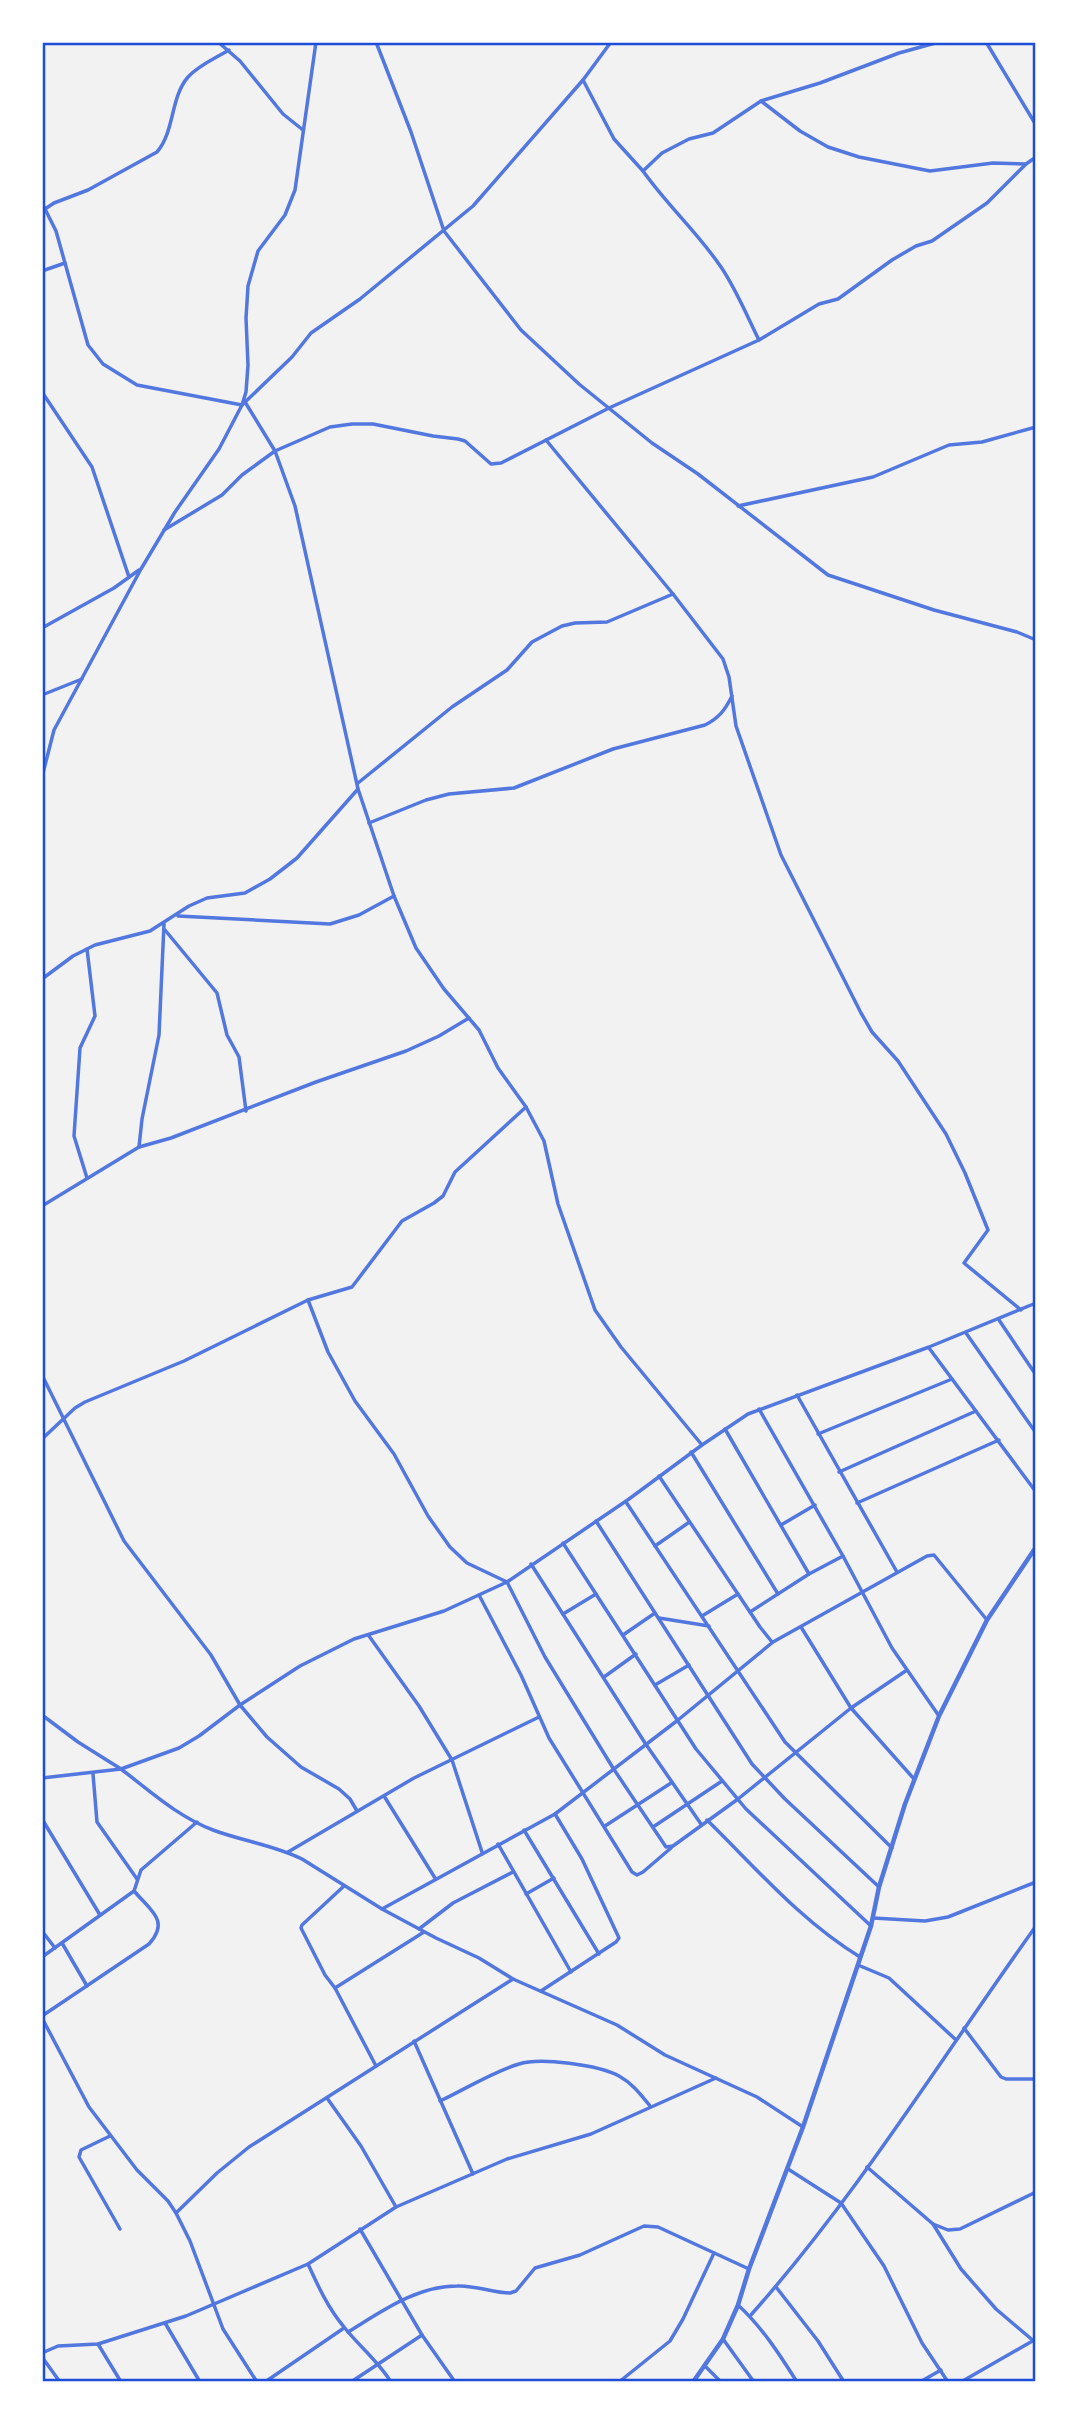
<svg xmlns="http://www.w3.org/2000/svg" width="1078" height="2424" font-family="'IBM Plex Sans',sans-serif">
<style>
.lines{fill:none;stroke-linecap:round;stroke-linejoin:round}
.minor{stroke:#5277de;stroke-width:3.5}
.tertiary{stroke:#5277de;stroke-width:4.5}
.neatline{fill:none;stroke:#1d4ed8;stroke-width:2.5}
</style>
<rect width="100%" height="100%" fill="#f2f2f2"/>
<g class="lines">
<g class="minor">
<polyline points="218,42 240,61 283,114 303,130"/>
<polyline points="376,42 411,132 444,231 521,330 579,384 652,443 698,474 828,575 934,610 1017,632 1036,640"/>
<polyline points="986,42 1036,125"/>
<polyline points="583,80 614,139 643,171 662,153 689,139 713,133 761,101 820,83 899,53 939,42"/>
<polyline points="761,101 800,131 828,147 859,157 930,171 993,163 1026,164"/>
<path d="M643,171C667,205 698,233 721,267C736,289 747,316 759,340"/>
<polyline points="42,203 56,231 88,345 103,364 137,385 242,405 292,357 311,333 360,299 473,206 583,80 611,42"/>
<path d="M45,209L54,203L88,190L157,152C175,131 170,98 188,77C199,65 216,58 229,50"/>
<polyline points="42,271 65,263"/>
<polyline points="42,392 92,467 129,577"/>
<polyline points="245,402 275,451 295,506 358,789 394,896 416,948 444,989 479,1030 498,1068 526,1107 544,1141 558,1204 595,1310 621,1347 702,1445"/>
<polyline points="546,440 673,594 723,659 729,677 736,726 781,855 861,1013 872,1032 898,1061 946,1134 965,1173 988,1230 964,1263 1021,1310"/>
<polyline points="738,506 873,477 949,445 982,442 1036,427"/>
<polyline points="164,530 222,495 242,475 275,451 330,427 352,424 373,424 433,436 458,439 465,441 491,464 501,463 609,408 759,340 819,304 838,299 892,260 916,246 932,241 987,203 1026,164 1036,157"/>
<polyline points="42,628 114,588 139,570"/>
<polyline points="42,695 82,679"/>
<polyline points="42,777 54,730 141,569 175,512 219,449 242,405 246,392 248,365 246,318 248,286 258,251 285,215 295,190 316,42"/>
<polyline points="358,783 452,707 507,670 532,642 562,626 575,623 607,622 673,594"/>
<path d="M369,823L426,800L449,794L514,788L613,749L705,725C719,718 725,710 732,696"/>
<polyline points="178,916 330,924 359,915 394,896"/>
<polyline points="165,930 217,993 227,1035 239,1057 246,1111"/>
<polyline points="87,949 95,1016 80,1048 74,1136 87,1178"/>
<polyline points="42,979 73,956 95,945 150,931 189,906 207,898 245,893 270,879 297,858 358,789"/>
<polyline points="139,1147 142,1119 159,1035 164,924"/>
<polyline points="42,1206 139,1147 171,1138 316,1082 406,1051 439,1036 469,1018"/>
<polyline points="308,1300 328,1352 355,1401 394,1454 428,1516 450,1547 467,1563 507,1582 545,1657 613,1768 666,1847 673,1846 738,1799 851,1708 907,1670"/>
<polyline points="999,1320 1036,1375"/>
<polyline points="966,1333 1036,1433"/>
<polyline points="929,1348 1036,1492"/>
<polyline points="42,1375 124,1541 211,1655 240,1705 267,1737 301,1767 339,1789 350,1799 357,1811"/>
<polyline points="797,1395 897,1572"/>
<polyline points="759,1409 843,1556 892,1648 939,1716"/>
<polyline points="725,1429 809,1574"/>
<polyline points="818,1434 952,1379"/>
<polyline points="42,1439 75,1408 85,1402 184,1361 308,1300 352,1287 402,1221 434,1203 443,1196 455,1172 526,1107"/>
<polyline points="691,1452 778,1594"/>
<polyline points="839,1472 976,1411"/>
<polyline points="659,1476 760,1627 772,1642"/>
<polyline points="626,1502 785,1742 892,1848"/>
<polyline points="857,1503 999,1440"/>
<polyline points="596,1521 752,1764 785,1799 879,1887"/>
<polyline points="781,1525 815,1505"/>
<polyline points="563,1543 696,1749 746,1809 871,1926"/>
<polyline points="655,1546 688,1523"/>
<polyline points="531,1564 645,1743 701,1824"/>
<polyline points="479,1595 521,1675 549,1738 632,1872 637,1875 643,1872 671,1848"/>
<polyline points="750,1612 809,1574 843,1556"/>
<polyline points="563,1614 596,1594"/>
<polyline points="702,1616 738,1594"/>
<polyline points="659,1618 709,1626"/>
<polyline points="801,1627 851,1708 914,1779"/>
<polyline points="623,1635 655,1613"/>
<polyline points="369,1636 419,1706 452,1760 482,1852"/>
<polyline points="604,1677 636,1654"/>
<polyline points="655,1685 689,1665"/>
<polyline points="42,1715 78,1742 121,1769 179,1748 199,1736 240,1705 300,1666 354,1639 444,1611 507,1582 629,1499 702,1445 748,1414 929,1347 1036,1303"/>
<polyline points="93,1774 97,1822 137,1879"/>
<path d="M42,1778L121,1769C150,1791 178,1817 213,1830C242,1841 274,1845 302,1859L382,1909L436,1938L479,1958L513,1979L617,2025L665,2055L757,2097L803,2127"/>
<polyline points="384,1796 435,1878"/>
<polyline points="42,1819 100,1915"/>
<path d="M707,1820C756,1868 801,1921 860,1957"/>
<polyline points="605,1826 671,1783"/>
<polyline points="653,1827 722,1781"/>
<polyline points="524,1830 599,1954"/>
<polyline points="498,1844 571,1972"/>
<polyline points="288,1852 414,1778 539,1717"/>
<polyline points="344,1886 302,1925 301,1928 325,1975 335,1988 376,2066"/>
<polyline points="526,1894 554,1878"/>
<polyline points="382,1909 555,1814 678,1720 773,1642 927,1556 934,1555 987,1620"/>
<polyline points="873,1918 925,1921 948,1917 1036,1882"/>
<polyline points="419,1929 453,1903 513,1872"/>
<polyline points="42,1931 55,1948"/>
<polyline points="62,1943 87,1986"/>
<polyline points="42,1957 134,1891 141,1870 197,1822"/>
<polyline points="858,1965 889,1978 955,2039"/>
<polyline points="335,1988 424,1932"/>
<polyline points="541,1991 616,1942 619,1938 582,1859 555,1814"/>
<path d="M42,2016L149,1944C170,1921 151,1911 135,1892"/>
<polyline points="42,2018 89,2107 137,2170 168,2201 176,2213 190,2241 223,2329 257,2382"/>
<polyline points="964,2028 1001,2077 1006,2079 1036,2079"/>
<polyline points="414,2041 473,2174"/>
<polyline points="327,2098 361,2146 396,2207"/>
<path d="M440,2101C466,2089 492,2072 519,2064C540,2057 599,2065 619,2076C632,2083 641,2095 650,2106"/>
<polyline points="110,2136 81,2150 79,2157 120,2229"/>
<polyline points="867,2167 933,2224 961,2269 996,2309 1036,2343"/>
<polyline points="788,2169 841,2203 884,2266 922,2343 948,2382"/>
<polyline points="176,2213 217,2173 249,2147 513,1979"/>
<polyline points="933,2224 948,2230 960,2229 1036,2192"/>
<polyline points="360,2229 422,2335 455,2382"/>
<path d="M308,2264C318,2286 328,2308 344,2327C359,2346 378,2361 391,2382"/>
<polyline points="776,2287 818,2341 844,2382"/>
<path d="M738,2305C762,2327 780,2355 797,2382"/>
<path d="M750,2316C857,2196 942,2057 1036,1926"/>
<polyline points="165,2323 200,2382"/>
<path d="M348,2332C381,2312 416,2286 457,2286C475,2285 493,2293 510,2293L516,2291L535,2268L580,2255L644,2226L658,2227L749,2269"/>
<polyline points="723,2339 754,2382"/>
<polyline points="98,2344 121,2382"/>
<polyline points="42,2353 58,2346 98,2344 186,2316 308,2264 396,2207 507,2159 591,2134 716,2078"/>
<polyline points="42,2357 60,2382"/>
<polyline points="705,2366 721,2382"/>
<polyline points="265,2382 344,2328"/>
<polyline points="351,2382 422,2335"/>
<polyline points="619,2382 670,2341 683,2319 714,2253"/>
<polyline points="920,2382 941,2370"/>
<polyline points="961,2382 1036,2339"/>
</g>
<polyline class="tertiary" points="693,2382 723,2339 738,2305 749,2269 803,2127 871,1926 879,1887 905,1804 939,1716 987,1620 1036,1547"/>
</g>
<rect width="1078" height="2424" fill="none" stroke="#ffffff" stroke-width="88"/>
<rect x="44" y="44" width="990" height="2336" class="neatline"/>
</svg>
